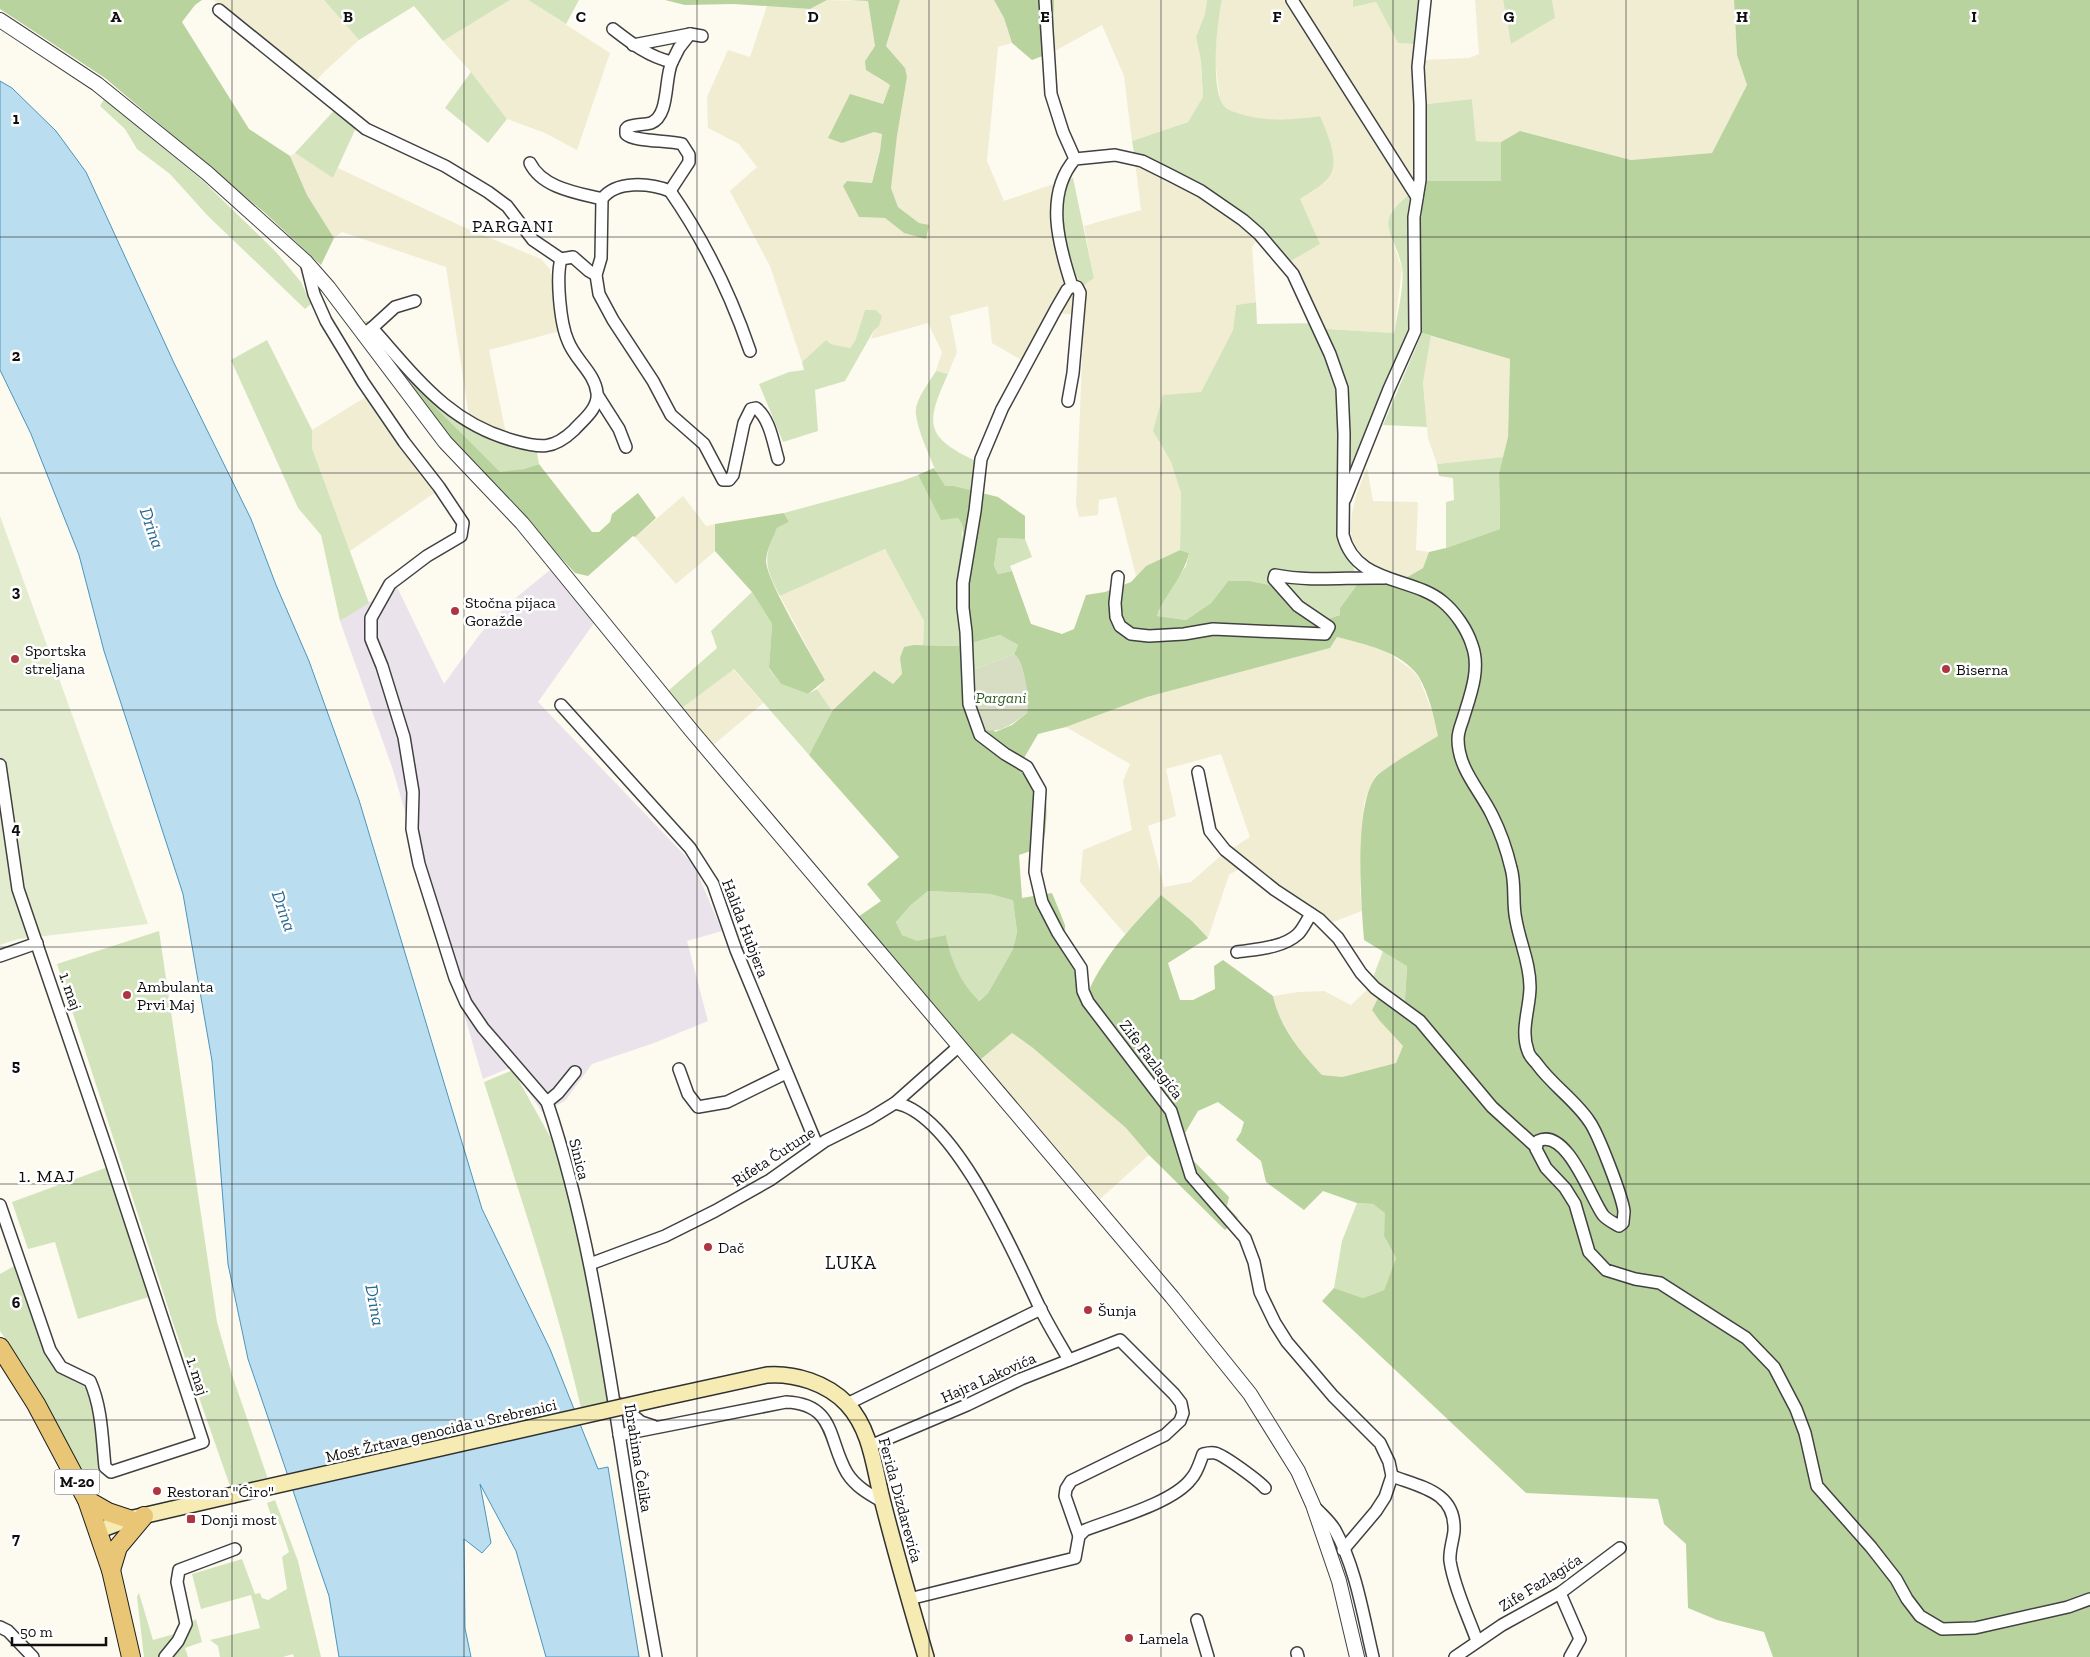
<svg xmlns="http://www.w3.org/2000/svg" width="2090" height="1657" font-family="'Zilla Slab',serif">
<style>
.industrial{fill:#eae3eb}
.farmland{fill:#f1edd3}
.green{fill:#d3e4bd}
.forest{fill:#b9d39e;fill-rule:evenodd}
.cemetery{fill:#d6ddc3}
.pitch{fill:#e3ecce}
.water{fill:#badeef;stroke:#4a95bd}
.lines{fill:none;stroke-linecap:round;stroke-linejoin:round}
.minor-casing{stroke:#414141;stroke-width:14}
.tertiary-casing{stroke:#414141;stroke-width:16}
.secondary-casing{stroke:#303030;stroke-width:18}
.primary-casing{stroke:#1f1f1f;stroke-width:20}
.minor{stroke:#fff;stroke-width:11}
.tertiary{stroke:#fff;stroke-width:14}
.secondary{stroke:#f6ebb3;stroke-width:15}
.primary{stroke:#e8c675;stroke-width:18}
.secondary-bridge-casing{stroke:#303030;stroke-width:18;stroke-linecap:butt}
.secondary-bridge{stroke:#f6ebb3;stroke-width:15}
.grid{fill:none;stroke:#0e0e0e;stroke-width:1;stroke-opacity:0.55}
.poi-dot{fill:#ae3642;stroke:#fff;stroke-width:2}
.labels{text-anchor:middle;stroke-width:5;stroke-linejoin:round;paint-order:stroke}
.shield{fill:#fff;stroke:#565656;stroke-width:1}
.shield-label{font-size:15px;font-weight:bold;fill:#0e0e0e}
.poi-label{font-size:16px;fill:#0e0e0e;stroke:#fff;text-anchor:start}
.park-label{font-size:16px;font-style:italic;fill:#345e25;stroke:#fff}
.street-label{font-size:16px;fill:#0e0e0e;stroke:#fff}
.neighbourhood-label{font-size:18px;letter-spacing:1px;fill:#0e0e0e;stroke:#fff}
.water-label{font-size:18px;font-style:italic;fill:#256791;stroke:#fff}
.quarter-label{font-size:19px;letter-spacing:1px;fill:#0e0e0e;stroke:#fff}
.grid-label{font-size:16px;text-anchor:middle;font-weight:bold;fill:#0e0e0e;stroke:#fff;stroke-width:5;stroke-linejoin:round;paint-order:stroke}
</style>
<rect width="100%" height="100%" fill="#fdfaf0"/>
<polygon class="industrial" points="550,570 594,623 538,702 694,865 722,931 687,941 708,1021 654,1043 592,1064 565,1101 542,1112 512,1067 483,1079 393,770 340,621 396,585 444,684 480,634 507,605"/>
<g class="farmland">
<polygon points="214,0 324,0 359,40 323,73 314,83"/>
<polygon points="510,0 528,0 610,53 577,150 545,133 507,119 471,72 443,41"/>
<polygon points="827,0 868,1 875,46 865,61 877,78 890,85 883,104 842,143 874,132 882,134 880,151 872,183 847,181 859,217 885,218 904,233 919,223 898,207 891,188 897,136 907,77 905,68 886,46 900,0 994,0 1004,18 1012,43 998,47 987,161 1004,201 1068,179 1062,210 1094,278 1084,226 1141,210 1134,153 1203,188 1263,232 1252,247 1256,302 1236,305 1233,330 1201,392 1159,442 1171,462 1181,493 1180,550 1146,566 1136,576 1116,497 1099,500 1098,515 1079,517 1076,505 1084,316 1059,313 1023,361 992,343 988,306 950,316 957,352 948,374 936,371 942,352 928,323 871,339 874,330 865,310 855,341 850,348 831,344 826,340 802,362 770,266 730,191 757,167 739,144 708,128 707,97 728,50 750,57 767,6 810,9"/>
<polygon points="1054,0 1207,0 1205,14 1196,37 1201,61 1203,98 1188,122 1132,141 1124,76 1102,25 1053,52"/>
<polygon points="1222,0 1353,0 1353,7 1376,2 1398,43 1414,44 1413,68 1416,105 1415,184 1410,194 1392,211 1388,228 1402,269 1394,333 1327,329 1289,262 1300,199 1315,190 1320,116 1287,121 1265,120 1234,113 1224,106 1220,99 1215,60 1218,19"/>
<polygon points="1475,0 1503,0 1511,44 1554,18 1552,0 1734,0 1737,55 1747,85 1712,153 1631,160 1521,131 1501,142 1476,141 1472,99 1427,104 1425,60 1469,58 1479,54"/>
<polygon points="295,153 333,178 338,168 459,225 541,259 550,269 560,331 489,350 506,434 469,416 446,267 342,232 334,238 307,195 290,156"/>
<polygon points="1431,336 1510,359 1508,437 1503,457 1437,464 1428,438 1423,383"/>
<polygon points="369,395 436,492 350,551 312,448 312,430"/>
<polygon points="1367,467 1373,501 1418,502 1416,550 1429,552 1423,568 1404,579 1390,574 1368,560 1358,550 1353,541 1350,531 1352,513 1356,496"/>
<polygon points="683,496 706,526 715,524 715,551 676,584 635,537"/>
<polygon points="885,549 924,621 923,645 914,645 900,658 902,674 893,684 873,672 832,711 817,689 825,680 780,596"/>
<polygon points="1337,637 1381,648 1411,669 1419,678 1433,714 1439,736 1375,776 1364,803 1360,889 1362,911 1333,922 1280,887 1231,849 1250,837 1221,754 1166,769 1176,816 1148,826 1164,887 1191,882 1224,853 1242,867 1229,875 1208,938 1192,921 1161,895 1125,934 1080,882 1083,850 1132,830 1123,781 1130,764 1066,727 1147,697 1330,648"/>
<polygon points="733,669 763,703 712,746 682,708"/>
<polygon points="1369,988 1378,998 1372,1010 1379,1020 1403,1046 1396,1063 1341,1077 1322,1075 1303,1055 1276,1012 1273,996 1298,992 1324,991 1351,1005"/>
<polygon points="1012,1033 1033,1048 1126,1128 1149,1155 1100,1199 980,1060"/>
</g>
<g class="green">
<polygon points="324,0 510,0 443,41 414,6 359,40"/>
<polygon points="528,0 579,0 566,24"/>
<path d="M1207,0H1222C1217,21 1210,90 1224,106C1229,111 1237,113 1244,115C1271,122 1293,120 1320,116C1326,131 1339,157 1331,174C1325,184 1310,193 1300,199L1320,244L1289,262L1203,188L1134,153L1132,141L1188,122L1203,97L1201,61L1196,37L1205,14Z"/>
<polygon points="1353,0 1421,0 1414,44 1398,43 1376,2 1353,7"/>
<polygon points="1503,0 1552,0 1555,18 1511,44"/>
<polygon points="471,72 507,119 488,143 445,108"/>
<polygon points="104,99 202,180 276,252 301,282 311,304 305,309 208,216 170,174 137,149 125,129 100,106"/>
<polygon points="1472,99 1476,141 1501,142 1501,181 1426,181 1427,104"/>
<polygon points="340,104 360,119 333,178 295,153"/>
<path d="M1073,178L1094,278L1084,285C1076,279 1075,271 1072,262C1061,230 1061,212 1068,179Z"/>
<path d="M1410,194L1413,199L1410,327L1339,503L1340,543L1344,555L1351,562L1359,582L1340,608V615L1319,622L1287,601L1270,585L1250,581H1228L1211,603L1186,620L1157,616L1168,592L1186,566L1189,553L1180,550L1181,493L1171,462L1153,431L1163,395L1201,392L1233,330L1236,305L1256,302L1257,324L1323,323L1327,329L1394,333C1397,316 1405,283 1402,268C1395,231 1371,225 1410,194Z"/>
<polygon points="865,310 876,310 882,316 879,326 874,330 845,381 815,390 818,431 783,442 759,384 789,372 804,370 802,362 826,340 831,344 850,348 855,341"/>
<path d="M361,321H371C405,360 437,402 484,424C500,432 518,437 535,443L539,464L524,469L500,473L402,374Z"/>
<polygon points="1422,333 1431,336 1423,383 1427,427 1383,425"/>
<polygon points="267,340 312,430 312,448 369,603 340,621 321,535 298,508 231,360"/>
<path d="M936,371L948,374C925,424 925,437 976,461L973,491L954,486L944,487C936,472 913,423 916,408C918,396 930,381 936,371Z"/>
<polygon points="1503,457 1499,473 1500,529 1446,548 1446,502 1454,500 1453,478 1439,476 1437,464"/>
<path d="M918,475L941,519L958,518L962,524L961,646L1000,635L1018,645L1014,654L971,671L964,687L962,683L961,646L923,645L924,621L885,549L780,596C764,566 763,558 777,528L789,522L784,513L902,481Z"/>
<polygon points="998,538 1025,539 1032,557 1010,566 1012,571 998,574 994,566"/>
<polygon points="752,592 772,624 769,669 781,684 808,694 817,689 832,711 809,755 734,669 682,708 668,691 717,648 711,631"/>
<path d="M928,891L990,894L1013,899L1017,932L1013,949L988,993L978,1001C959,977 952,966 946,935L917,942L902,935L896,922L911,905Z"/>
<polygon points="159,931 217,1322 232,1375 268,1479 231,1489 173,1323 57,964"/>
<polygon points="1383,951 1407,965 1404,1016 1378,998 1369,988"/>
<path d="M513,1070L558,1151L583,1263L608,1402L581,1408C555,1297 518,1190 484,1082Z"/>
<polygon points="108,1167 152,1296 78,1319 55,1242 28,1249 12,1202"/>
<polygon points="1357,1203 1373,1204 1386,1213 1384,1236 1396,1258 1384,1290 1363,1298 1334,1288 1342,1241"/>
<polygon points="16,1265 52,1366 59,1373 84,1386 91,1396 96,1409 99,1475 90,1485 24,1366 0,1331 0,1274"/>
<polygon points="275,1500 298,1561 321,1657 294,1657 293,1654 283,1657 220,1657 218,1646 210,1640 260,1628 251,1595 201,1609 192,1574 242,1559 255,1594 260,1593 262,1598 268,1600 287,1589 282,1557 289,1552 280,1524 274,1525 267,1503"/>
<polygon points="139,1593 153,1640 181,1632 162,1657 144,1657 137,1597"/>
<polygon points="196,1619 202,1642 185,1648 188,1657 168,1657 186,1637 192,1622"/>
</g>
<g class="forest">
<polygon points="0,0 202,0 195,5 182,22 249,129 290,156 307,195 334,238 321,265 265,213 105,78 0,9"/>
<polygon points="665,0 827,0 810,9 734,4 685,5"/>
<polygon points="848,0 900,0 886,46 905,68 907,77 897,136 891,188 898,207 919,223 929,225 926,239 904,233 885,218 859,217 843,186 847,181 872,183 880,151 882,134 874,132 842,143 828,138 850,94 883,104 890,85 866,70 865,61 875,46 868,1"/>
<polygon points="994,0 1054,0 1053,52 1032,60 1012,43 1004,18"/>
<path d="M1734,0H2090V1657H1773L1764,1632L1717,1620L1688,1608L1686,1544L1664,1524L1658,1499L1526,1493L1322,1301L1334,1288L1363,1298L1384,1290L1396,1258L1384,1236L1385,1213L1373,1204L1357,1203L1323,1191L1304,1210L1266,1182L1261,1161L1236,1140L1241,1132L1244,1122L1218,1102L1198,1111L1178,1145L1229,1197L1227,1206L1238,1218L1225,1230L1149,1155L1126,1128L1033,1048L1012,1033L980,1060L949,1026L858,917L881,901L867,884L899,857L809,755L832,711L874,671L893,684L902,674L900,658L904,647L914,645L961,646L956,582L963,534L962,524L958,518L941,520L918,475L934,468L945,486H954L998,497L1025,516V539L998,538L994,566L998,574L1012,571L1031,624L1062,634L1074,629L1086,595L1105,592L1131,582L1146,566L1180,550L1189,553C1184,576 1165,594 1157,616L1186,620L1211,603L1228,581H1250L1270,585L1287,601L1319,622L1340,615V608L1359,582L1404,579L1423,568L1429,552L1446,548L1500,529L1499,473L1508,437L1510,359L1422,333C1418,282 1417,231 1426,181H1501V142L1520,131L1631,160L1712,153L1747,85L1737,55ZM1000,635L1018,645L1014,654C1026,664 1027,697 1027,713L1012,725L995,732L962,683L961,646ZM1337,637C1364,644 1403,652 1419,677C1429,694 1434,717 1438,736C1427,743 1380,770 1375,778C1354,808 1361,902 1364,940L1407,966L1404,1016L1378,998L1372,1010L1379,1020L1403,1046L1396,1063L1342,1077L1322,1075C1301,1053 1279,1026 1273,996L1223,960L1214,966L1215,989L1193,1000H1180L1168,963L1208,938L1192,921L1161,895C1134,924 1106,953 1089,990L1076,987V972L1066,955L1065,925L1052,893L1022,898L1019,855L1043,847C1048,816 1052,780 1024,758L1038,734L1066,727L1147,697L1330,648ZM928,891L990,894L1013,900L1017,932L1013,949L988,993L979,1001C960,981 951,961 946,935L917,941L902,935L896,922L911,905Z"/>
<polygon points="401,373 500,472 524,469 539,464 592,532 599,532 610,522 612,514 638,493 656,518 635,537 633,536 588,576 575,573 436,422"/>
<path d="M784,513L789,522L777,528C773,538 767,549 766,560C765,579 814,659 825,680L808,694L781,684L769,668L772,624L752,592L715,551V524Z"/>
</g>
<path class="cemetery" d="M1014,654C1024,662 1031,700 1027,713C1015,722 1002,733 986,730L974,706L971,671Z"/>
<polygon class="pitch" points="0,516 148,924 18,939 0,945"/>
<polygon class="water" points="0,81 12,88 56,131 86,172 174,363 251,519 276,585 309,661 359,800 482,1209 550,1349 598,1469 608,1467 639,1657 546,1657 516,1551 480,1484 491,1543 482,1553 464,1539 465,1628 471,1657 339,1657 329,1596 248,1359 228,1264 212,1061 183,894 104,651 79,555 31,434 0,370"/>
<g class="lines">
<g class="minor-casing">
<g id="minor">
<polyline points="1045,0 1051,94 1063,132 1075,159"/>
<polyline points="1292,0 1417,197"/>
<polyline points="219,10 366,129 445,166 488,192 507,206 533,240 561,259"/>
<path d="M613,29C631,43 649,57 672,62C664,79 670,115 651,123C643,125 635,124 628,127L626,129V134C634,142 669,140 682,144L689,155V162L670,191C650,183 616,180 602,199L601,258L596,275L599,294L613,320L653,381L671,415L704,444L723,480H729L733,475L744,423L751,409L756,408C770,419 773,442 778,459"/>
<polyline points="633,45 690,34 702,36"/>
<polyline points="672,62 679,48 690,34"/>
<path d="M530,163C542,188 578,193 602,199"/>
<path d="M670,191C704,240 731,295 750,351"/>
<polyline points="306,262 314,294 326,321 363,382 404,442 439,487 463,523 461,536 427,556 390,584 371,618 371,639 382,666 404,737 413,792 412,829 419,864 455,978 466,1003 483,1028 547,1102"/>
<polyline points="372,328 395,307 415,301"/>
<path d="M363,334L372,328C416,377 448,423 515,441C540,448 553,450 574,430C583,420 599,408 597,393C595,373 575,360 568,341C560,323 556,277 561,259L573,257L589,271L596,275"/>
<polyline points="598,396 619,429 626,447"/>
<polyline points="1068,401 1073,373 1080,293 1077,287 1072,286"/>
<polyline points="1345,499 1389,389 1415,331 1414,217 1420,180 1420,104 1418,67 1425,0"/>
<path d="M1118,577L1115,603L1116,617L1120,626L1131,634L1149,636L1184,634L1213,629L1325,634L1329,627L1298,606L1274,579L1275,575C1311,582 1347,577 1384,578"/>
<polyline points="561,705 690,848 713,884 736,950 817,1145"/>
<path d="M0,765L18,889L109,1156L203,1442L111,1472L105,1467C102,1438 102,1408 90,1381L61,1367L50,1350L0,1205"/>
<polyline points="1198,772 1210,831 1225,850 1275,890 1319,919 1338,938 1361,973 1375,988 1420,1021 1492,1107 1535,1146"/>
<path d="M1237,952C1257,949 1283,948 1298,934C1303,929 1307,920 1311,914"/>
<polyline points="0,956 37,943"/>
<polyline points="679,1069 688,1094 698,1107 727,1102 786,1073"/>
<path d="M575,1072L558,1093L547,1102C584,1212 602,1326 620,1440C631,1512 643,1585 656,1657"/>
<path d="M895,1103C954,1113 1015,1256 1039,1306C1048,1325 1059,1342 1069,1360"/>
<polyline points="590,1264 665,1236 715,1211 770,1180 825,1141 869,1119 895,1103 958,1047"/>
<polyline points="619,1404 641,1422 653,1426"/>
<polyline points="847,1404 1041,1309"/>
<path d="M619,1435L786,1402C836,1404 828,1441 847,1473C856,1487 869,1494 883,1502"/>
<polyline points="870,1446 967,1405 1021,1379 1120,1340 1174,1394 1181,1403 1183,1413 1180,1421 1165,1435 1071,1481 1066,1489 1065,1496 1079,1536"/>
<path d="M1392,1476C1421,1487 1456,1492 1454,1531C1453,1541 1449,1551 1450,1561C1454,1587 1468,1616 1477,1641"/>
<path d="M1314,1506C1321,1514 1330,1521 1335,1530C1356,1568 1363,1615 1373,1657"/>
<path d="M1343,1550L1376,1511L1385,1497L1392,1476L1389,1462L1380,1443L1333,1396L1287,1342L1275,1323L1260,1292L1254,1262L1245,1238L1191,1176L1171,1111L1088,1002L1083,991L1081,968L1058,933L1042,902L1035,872L1040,790L1027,767L1005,754L980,735L969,704L966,632L963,608V583L975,511L981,459L1002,409L1056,309L1067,290L1072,286C1059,246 1044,195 1075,159L1115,155L1142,161L1170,175L1201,191L1243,220L1259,234L1293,274L1330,354L1342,388L1344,434L1343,535C1356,585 1412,576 1443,602C1455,612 1467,629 1472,645C1481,669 1470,696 1463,719C1461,725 1458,732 1458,739C1458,769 1480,790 1492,815C1500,831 1507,851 1511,868C1516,885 1512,903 1516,920C1520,943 1530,963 1530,987C1530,1008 1520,1030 1528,1051C1529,1056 1534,1060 1537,1064C1552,1085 1575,1100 1589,1121C1598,1133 1622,1196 1624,1211C1624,1215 1623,1219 1623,1223L1619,1226C1614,1223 1607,1220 1603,1215C1591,1199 1567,1127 1538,1141L1536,1149L1546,1168L1565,1188L1575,1204L1589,1252L1606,1270L1635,1279L1660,1283L1746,1338L1774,1367L1796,1409L1805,1433L1817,1486L1871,1547L1896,1579L1907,1599L1920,1616L1942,1629L1975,1628L2068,1607L2090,1599"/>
<polyline points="1560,1593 1580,1639 1570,1657"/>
<path d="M909,1599L1075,1558L1079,1536L1085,1530C1113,1519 1173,1503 1191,1479C1197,1473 1200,1462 1203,1454C1207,1453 1211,1452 1215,1453C1224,1455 1259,1481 1265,1488"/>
<polyline points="1197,1620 1208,1657"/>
<polyline points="0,1627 8,1631 33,1657"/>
<polyline points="1297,1653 1298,1657"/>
<polyline points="165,1657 178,1641 186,1624 177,1582 179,1570 235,1549"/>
<polyline points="1455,1657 1502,1625 1560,1593 1620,1548"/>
</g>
</g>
<g class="tertiary-casing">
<polyline id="tertiary" points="0,20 97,84 207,173 306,262 328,287 445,442 522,523 691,730 1172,1297 1250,1394 1298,1471 1313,1505 1339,1581 1357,1657"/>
</g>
<g class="secondary-casing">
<g id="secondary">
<path d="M657,1399L767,1375C795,1373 827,1383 847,1404C872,1431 874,1469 883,1503C896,1554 911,1606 926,1657"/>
<polyline points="97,1531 129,1519 233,1495"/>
</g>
</g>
<g class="primary-casing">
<g id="primary">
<polyline points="0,1347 36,1404 87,1500 111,1570 131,1657"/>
<polyline points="87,1500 108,1512 129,1519"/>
<polyline points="111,1570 118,1547 144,1516"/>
</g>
</g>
<use href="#minor" class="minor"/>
<use href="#tertiary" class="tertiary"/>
<use href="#secondary" class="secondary"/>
<use href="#primary" class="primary"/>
<g class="secondary-bridge-casing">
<polyline id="secondary-bridge" points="233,1495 657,1399"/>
</g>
<use href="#secondary-bridge" class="secondary-bridge"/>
</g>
<path class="grid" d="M232,0V1657M464,0V1657M697,0V1657M929,0V1657M1161,0V1657M1393,0V1657M1626,0V1657M1858,0V1657M0,237H2090M0,473H2090M0,710H2090M0,947H2090M0,1184H2090M0,1420H2090"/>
<g class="poi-dot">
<circle cx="455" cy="611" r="5"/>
<circle cx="15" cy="659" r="5"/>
<circle cx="1946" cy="669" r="5"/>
<circle cx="127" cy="995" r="5"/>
<circle cx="708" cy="1247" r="5"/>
<circle cx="1088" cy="1310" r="5"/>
<circle cx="157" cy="1491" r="5"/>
<rect x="186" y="1514" width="10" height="10" rx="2.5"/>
<circle cx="1129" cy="1638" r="5"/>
</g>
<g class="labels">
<rect class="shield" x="54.5" y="1469.5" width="45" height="25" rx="4"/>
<g class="shield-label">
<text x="77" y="1487">M-20</text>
</g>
<g class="poi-label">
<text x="465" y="608">Stočna pijaca<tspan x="465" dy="18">Goražde</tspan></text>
<text x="25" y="656">Sportska<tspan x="25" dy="18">streljana</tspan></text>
<text x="1956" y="675">Biserna</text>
<text x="137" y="992">Ambulanta<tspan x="137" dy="18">Prvi Maj</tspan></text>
<text x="718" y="1253">Dač</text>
<text x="1098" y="1316">Šunja</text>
<text x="167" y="1497">Restoran "Ćiro"</text>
<text x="201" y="1525">Donji most</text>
<text x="1139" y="1644">Lamela</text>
</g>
<g class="park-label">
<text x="1001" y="703">Pargani</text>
</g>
<g class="street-label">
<text transform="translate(746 928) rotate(69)" y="6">Halida Hubjera</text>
<text transform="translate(71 991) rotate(71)" y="6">1. maj</text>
<text transform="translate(1152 1059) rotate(53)" y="6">Zife Fazlagića</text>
<text transform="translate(773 1156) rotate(-33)" y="6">Rifeta Čutune</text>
<text transform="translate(580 1159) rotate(76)" y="6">Sinica</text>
<text transform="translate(198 1376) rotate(72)" y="6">1. maj</text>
<text transform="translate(988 1377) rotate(-24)" y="6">Hajra Lakovića</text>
<text transform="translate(441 1430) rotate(-13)" y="6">Most Žrtava genocida u Srebrenici</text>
<text transform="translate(639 1458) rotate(81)" y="6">Ibrahima Čelika</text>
<text transform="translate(901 1500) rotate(75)" y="6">Ferida Dizdarevića</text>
<text transform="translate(1540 1582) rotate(-32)" y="6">Zife Fazlagića</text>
</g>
<g class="neighbourhood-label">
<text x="513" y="232">PARGANI</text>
<text x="47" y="1182">1. MAJ</text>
</g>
<g class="water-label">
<text transform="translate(152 528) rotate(71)" y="6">Drina</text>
<text transform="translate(284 911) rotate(71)" y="6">Drina</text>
<text transform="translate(375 1305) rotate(79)" y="6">Drina</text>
</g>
<g class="quarter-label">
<text x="851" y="1269">LUKA</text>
</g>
</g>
<g class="grid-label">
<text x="116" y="22">A</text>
<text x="348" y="22">B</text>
<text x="581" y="22">C</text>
<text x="813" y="22">D</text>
<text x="1045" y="22">E</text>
<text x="1277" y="22">F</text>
<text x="1509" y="22">G</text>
<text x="1742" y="22">H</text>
<text x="1974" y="22">I</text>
<text x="16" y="124">1</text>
<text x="16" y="361">2</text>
<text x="16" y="597">3</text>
<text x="16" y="834">4</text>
<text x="16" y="1071">5</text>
<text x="16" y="1308">6</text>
<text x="16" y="1544">7</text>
</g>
<path d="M12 1637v8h94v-8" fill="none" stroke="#0e0e0e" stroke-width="2.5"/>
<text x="20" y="1637" font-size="15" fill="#0e0e0e" stroke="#ffffff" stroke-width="4" paint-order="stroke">50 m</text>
</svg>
